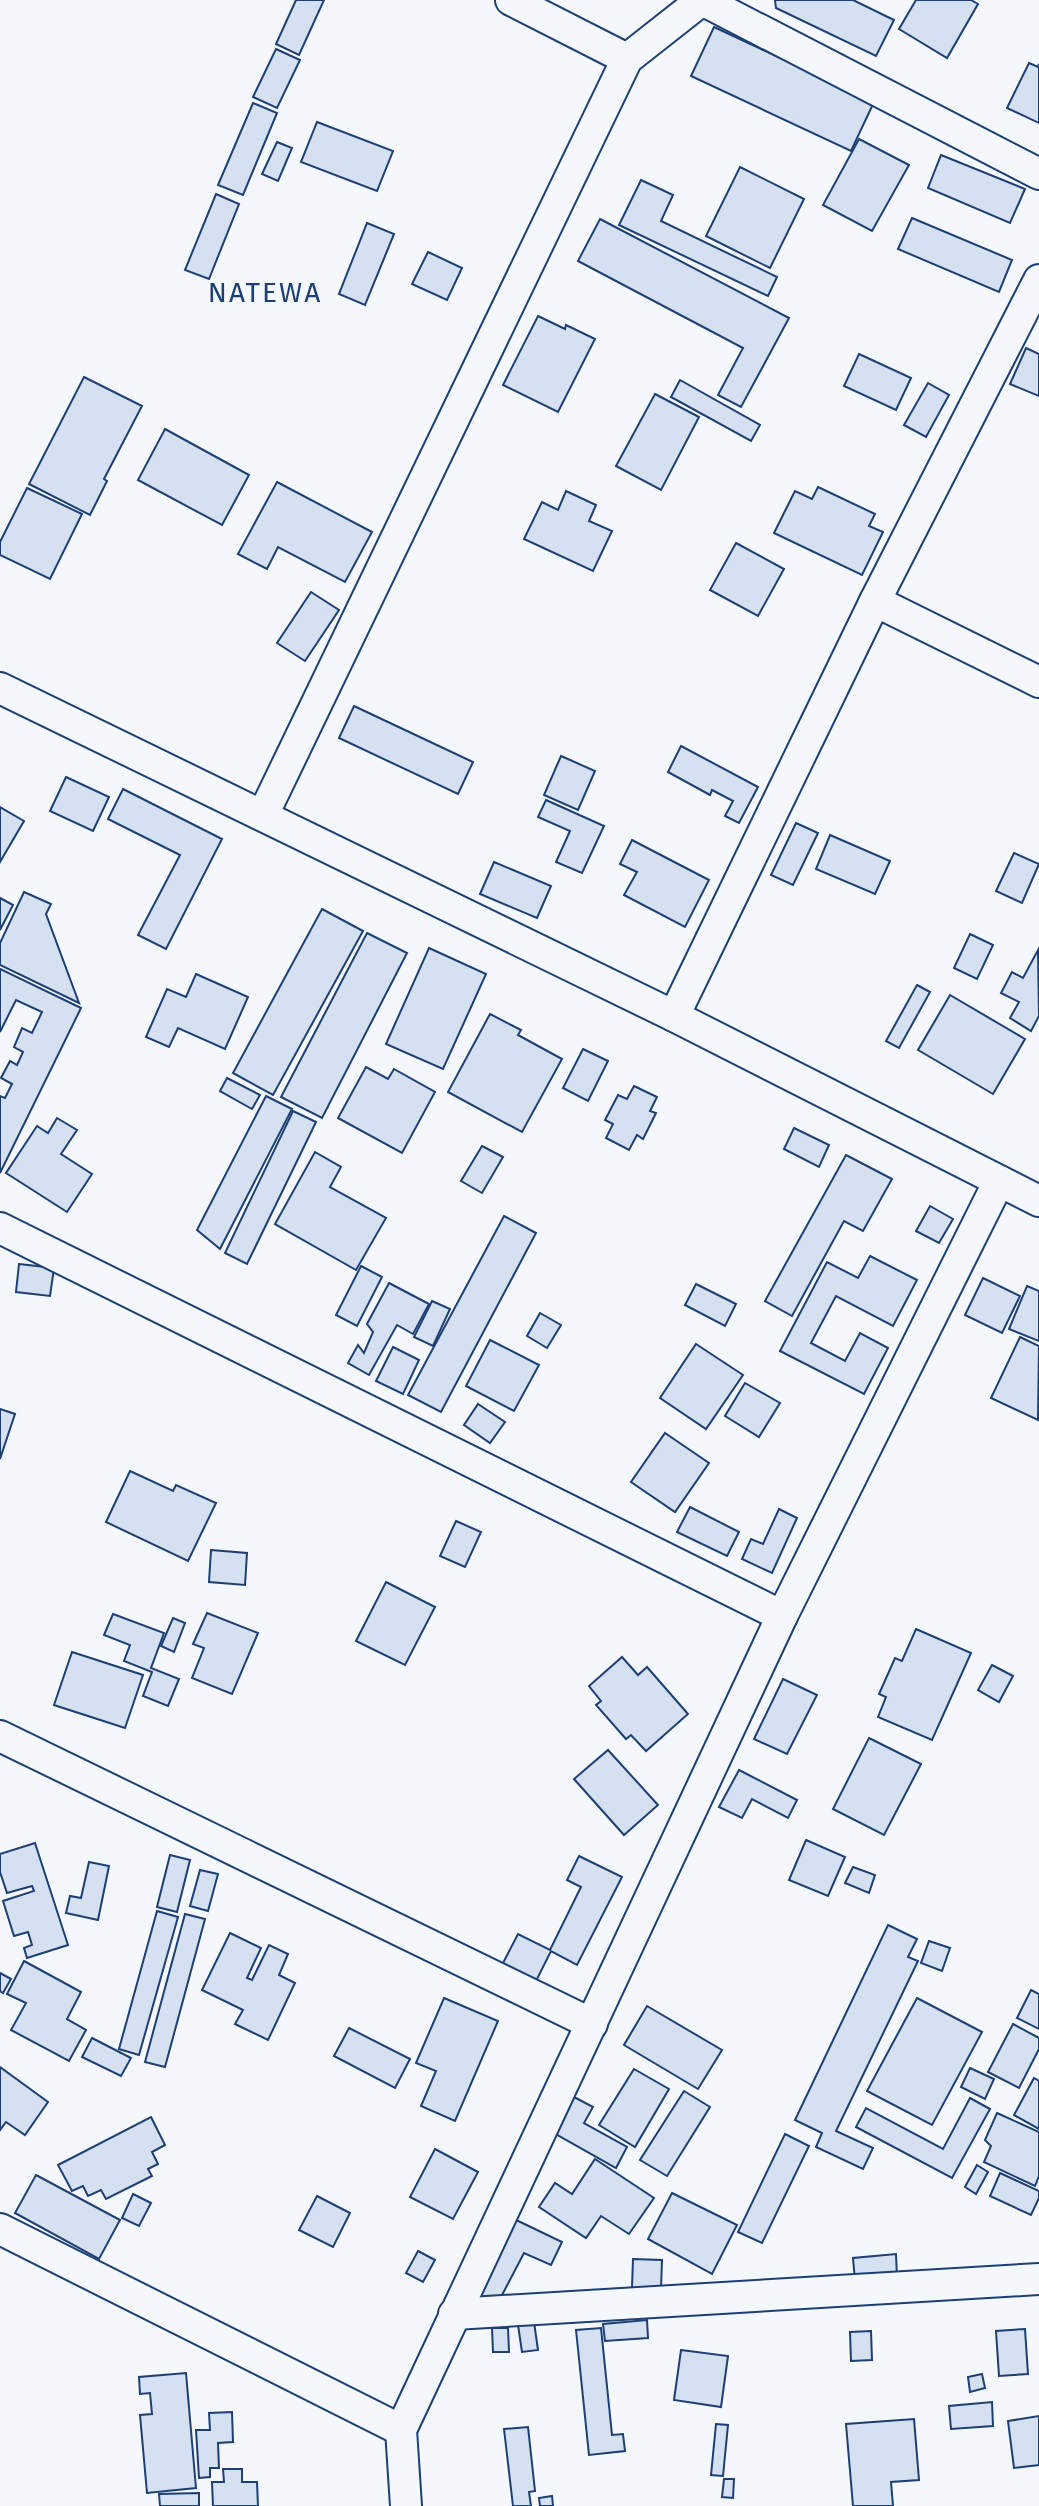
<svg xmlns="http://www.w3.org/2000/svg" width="1039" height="2506" font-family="'Fira Sans',sans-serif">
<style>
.building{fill:#d5e0f0;stroke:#1d3f73;stroke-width:2}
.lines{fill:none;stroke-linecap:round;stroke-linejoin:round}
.minor-casing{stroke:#1d3f73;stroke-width:34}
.minor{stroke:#f4f7fb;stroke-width:30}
.labels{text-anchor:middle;stroke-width:6;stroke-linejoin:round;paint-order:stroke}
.quarter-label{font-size:28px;letter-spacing:2px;fill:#1d3f73;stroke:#f4f7fb}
</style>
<rect width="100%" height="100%" fill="#f4f7fb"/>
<g class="building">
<polygon points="296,0 324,0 299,55 276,44"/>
<polygon points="775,0 853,0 894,20 876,56 776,8"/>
<polygon points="916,0 971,0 978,4 947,58 899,29"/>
<polygon points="714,27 874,102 851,151 691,76"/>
<polygon points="276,49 300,60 277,108 253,97"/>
<polygon points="1029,63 1038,67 1039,64 1039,123 1007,108"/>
<polygon points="253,103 277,113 243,195 218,185"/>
<polygon points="317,122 393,151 377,191 301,162"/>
<polygon points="859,139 909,165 872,231 823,205"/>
<polygon points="277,142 292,148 278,181 262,174"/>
<polygon points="941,155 1025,189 1010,223 928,188"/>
<polygon points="740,167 804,199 770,268 706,236"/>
<polygon points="641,180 673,195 661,221 777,277 768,296 619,225"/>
<polygon points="216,194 239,204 209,279 185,270"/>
<polygon points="912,218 1012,260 999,292 898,249"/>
<polygon points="600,219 789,318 741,407 718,395 743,348 578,261"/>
<polygon points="367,223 394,234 365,305 339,294"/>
<polygon points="428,252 462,268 447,300 412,284"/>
<polygon points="538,316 565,329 566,325 595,339 558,412 503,385"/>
<polygon points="1026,348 1039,354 1039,396 1010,384"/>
<polygon points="859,354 911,378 896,410 844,386"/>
<polygon points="84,377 142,406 104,479 107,481 90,515 29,484"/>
<polygon points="680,380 760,425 751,441 671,397"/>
<polygon points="928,383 949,395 926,437 904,425"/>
<polygon points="655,394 699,417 661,490 616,466"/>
<polygon points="165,429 249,475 222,525 138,480"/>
<polygon points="277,482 372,532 345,582 278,547 267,569 238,554"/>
<polygon points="818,487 875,514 869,526 883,532 862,575 774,533 795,491 812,499"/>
<polygon points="27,488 82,514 50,579 0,555 0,542"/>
<polygon points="566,491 596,505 589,521 612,531 593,571 524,539 542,502 558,510"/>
<polygon points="736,543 784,569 758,616 710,590"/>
<polygon points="311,592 339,610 305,661 277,643"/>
<polygon points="354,706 473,762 458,794 339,738"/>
<polygon points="681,746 758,787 739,823 725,816 733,801 712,790 710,795 668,772"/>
<polygon points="561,756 595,771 578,810 544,795"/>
<polygon points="66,777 109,797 93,831 50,811"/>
<polygon points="123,789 222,839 166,949 138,935 180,855 108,819"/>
<polygon points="546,800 604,826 582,873 556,862 570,831 538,817"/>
<polygon points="0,807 24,821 0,862"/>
<polygon points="796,823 818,833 793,885 771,875"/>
<polygon points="830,835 890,861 875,894 816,869"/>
<polygon points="632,840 709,880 685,927 624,895 637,872 620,864"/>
<polygon points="1014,853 1039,864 1022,903 996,891"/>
<polygon points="494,862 551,886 537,918 480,894"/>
<polygon points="24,892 51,904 46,914 79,1003 0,965 0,943"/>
<polygon points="0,898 13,905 0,930"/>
<polygon points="322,909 363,931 273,1095 233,1073"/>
<polygon points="367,933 407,953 322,1118 281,1097"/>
<polygon points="970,934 993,945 977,979 954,968"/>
<polygon points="429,948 486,974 443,1069 386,1044"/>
<polygon points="1038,950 1039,1016 1031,1031 1010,1018 1019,1002 1001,993 1012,972 1023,978"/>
<polygon points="0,969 81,1008 0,1173 0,1096 5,1098 12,1084 1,1078 10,1061 17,1065 23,1052 14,1047 22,1028 32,1033 42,1012 16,1000 0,1032"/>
<polygon points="196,974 248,997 225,1049 178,1028 169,1047 146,1037 167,989 186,997"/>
<polygon points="917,985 930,992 899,1048 886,1041"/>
<polygon points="950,995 1025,1039 993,1094 918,1050"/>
<polygon points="490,1014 521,1030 518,1035 562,1059 522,1132 448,1092"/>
<polygon points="583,1049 608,1061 588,1101 563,1088"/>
<polygon points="366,1067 388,1079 394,1069 435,1092 402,1153 338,1118"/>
<polygon points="227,1078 260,1095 252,1109 220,1091"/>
<polygon points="634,1086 657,1097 650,1111 656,1113 643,1139 637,1135 629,1150 606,1138 613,1124 605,1120 618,1095 627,1099"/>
<polygon points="266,1096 292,1109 220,1249 197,1230"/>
<polygon points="293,1111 316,1122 247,1264 225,1253"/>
<polygon points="57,1118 77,1130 61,1154 92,1174 67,1212 6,1173 37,1126 48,1133"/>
<polygon points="794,1128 829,1145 819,1167 784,1149"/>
<polygon points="482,1146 503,1157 482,1193 461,1181"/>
<polygon points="315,1152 341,1167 330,1187 386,1218 356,1270 275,1224"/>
<polygon points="846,1155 892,1179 863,1231 844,1221 792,1316 765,1301"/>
<polygon points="930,1206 953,1219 939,1243 916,1231"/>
<polygon points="504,1216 536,1233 441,1412 408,1395"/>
<polygon points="870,1256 917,1280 893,1326 836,1296 811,1343 845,1361 860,1333 888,1348 864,1394 780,1351 827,1262 858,1278"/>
<polygon points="19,1264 54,1268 50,1296 16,1292"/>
<polygon points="361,1266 382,1277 357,1326 336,1315"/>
<polygon points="983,1278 1020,1296 1002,1333 965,1315"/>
<polygon points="389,1283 429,1304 413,1334 397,1325 369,1375 348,1363 358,1345 364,1353 373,1332 367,1324"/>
<polygon points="696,1284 736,1304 725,1326 685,1305"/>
<polygon points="1027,1286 1039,1291 1039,1341 1009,1329"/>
<polygon points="432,1301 450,1309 433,1346 414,1337"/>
<polygon points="540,1313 561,1325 547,1348 527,1336"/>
<polygon points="1020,1337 1039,1346 1038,1420 991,1398"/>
<polygon points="490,1340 539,1365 514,1411 466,1386"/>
<polygon points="696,1344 743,1375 706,1429 660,1398"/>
<polygon points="393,1347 419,1360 403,1394 376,1381"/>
<polygon points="745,1383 780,1403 759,1437 725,1416"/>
<polygon points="478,1404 505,1422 490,1443 464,1425"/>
<polygon points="0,1409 15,1414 0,1459"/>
<polygon points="665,1433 709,1463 675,1512 631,1482"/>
<polygon points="130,1471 173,1491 176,1485 216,1503 188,1561 106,1522"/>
<polygon points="690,1507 739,1532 727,1556 677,1532"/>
<polygon points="779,1509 797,1518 772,1573 742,1559 751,1539 763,1544"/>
<polygon points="456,1521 481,1532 465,1567 440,1556"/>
<polygon points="211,1550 247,1553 245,1585 209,1582"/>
<polygon points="386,1582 435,1607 405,1665 356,1641"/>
<polygon points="207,1613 258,1633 232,1694 192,1678 204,1648 193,1644"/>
<polygon points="113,1614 164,1633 151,1668 179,1679 168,1706 143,1696 152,1672 124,1661 130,1645 104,1635"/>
<polygon points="173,1618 185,1623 174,1652 161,1646"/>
<polygon points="916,1629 971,1653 932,1740 878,1717 886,1697 879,1694 895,1658 902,1661"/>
<polygon points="72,1652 143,1675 125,1728 54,1705"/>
<polygon points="622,1657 638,1675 647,1667 688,1714 646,1751 631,1735 626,1739 596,1705 601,1701 589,1686"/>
<polygon points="992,1665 1013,1676 999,1702 978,1690"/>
<polygon points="783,1679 817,1695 787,1754 754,1739"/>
<polygon points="869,1738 921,1764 884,1835 833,1809"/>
<polygon points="608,1750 658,1805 624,1835 574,1779"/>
<polygon points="739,1770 797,1800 788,1818 752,1799 742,1818 719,1807"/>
<polygon points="806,1840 845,1857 828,1896 789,1880"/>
<polygon points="35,1843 68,1945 27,1958 24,1948 32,1945 28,1932 14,1936 3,1901 34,1891 32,1886 7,1893 0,1872 0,1854"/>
<polygon points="170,1855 190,1860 177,1912 157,1907"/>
<polygon points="579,1856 622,1877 577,1965 551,1951 536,1981 502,1965 518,1934 550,1950 581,1887 567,1880"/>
<polygon points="89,1862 109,1866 98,1920 66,1913 70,1896 81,1898"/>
<polygon points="853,1867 875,1875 869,1893 845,1883"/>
<polygon points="200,1870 218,1874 208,1911 190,1906"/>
<polygon points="157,1911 178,1917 139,2055 119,2049"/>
<polygon points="185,1914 205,1919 165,2067 145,2062"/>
<polygon points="888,1925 917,1939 908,1957 918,1961 836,2131 873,2148 863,2169 816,2147 822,2133 795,2120"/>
<polygon points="230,1933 261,1948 247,1978 252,1980 269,1945 288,1954 279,1975 295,1983 268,2040 235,2024 243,2010 202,1990"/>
<polygon points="929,1941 950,1948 942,1971 921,1963"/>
<polygon points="24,1961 81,1992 67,2019 86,2030 69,2061 11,2030 26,2003 7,1994"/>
<polygon points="0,1973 11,1979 3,1993 0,1991"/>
<polygon points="1031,1990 1039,1994 1039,2029 1017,2018"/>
<polygon points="444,1998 498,2021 455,2121 421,2106 436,2071 416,2063"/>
<polygon points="917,1998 982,2032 932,2125 867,2091"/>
<polygon points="647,2006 722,2050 698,2089 624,2045"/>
<polygon points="1013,2024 1039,2038 1039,2049 1019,2088 988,2072"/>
<polygon points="349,2028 410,2059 395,2088 334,2056"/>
<polygon points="92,2038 131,2058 121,2076 82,2057"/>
<polygon points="0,2067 48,2102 25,2135 6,2122 0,2130"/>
<polygon points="970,2068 994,2079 985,2099 961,2087"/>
<polygon points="634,2069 669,2089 635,2147 599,2125"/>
<polygon points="1034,2078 1039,2081 1039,2129 1014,2115"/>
<polygon points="684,2091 710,2107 667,2176 640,2160"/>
<polygon points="574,2097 593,2107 584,2123 627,2147 616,2168 554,2133"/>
<polygon points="970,2098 990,2109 952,2178 856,2127 866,2108 943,2149"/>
<polygon points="997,2113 1039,2132 1039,2176 1035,2186 984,2162 991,2146 985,2140"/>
<polygon points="151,2117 165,2145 152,2152 158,2164 148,2169 152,2176 106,2199 101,2190 88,2196 83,2186 72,2191 58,2165"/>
<polygon points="785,2134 809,2146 762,2243 738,2232"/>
<polygon points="435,2149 478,2172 453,2219 410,2197"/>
<polygon points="595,2159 654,2198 629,2234 601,2216 586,2238 539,2207 555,2183 572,2194"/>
<polygon points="977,2165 988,2172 976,2194 965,2187"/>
<polygon points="1000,2173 1039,2191 1039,2198 1031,2215 990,2196"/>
<polygon points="36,2175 120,2220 99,2259 15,2213"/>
<polygon points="672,2193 737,2225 712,2274 648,2239"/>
<polygon points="133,2194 151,2203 139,2226 122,2218"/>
<polygon points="317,2196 350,2213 333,2247 299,2230"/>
<polygon points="512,2218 562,2242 551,2265 524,2253 501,2297 477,2296"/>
<polygon points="418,2251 435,2260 423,2282 406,2273"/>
<polygon points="896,2254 897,2278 855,2281 853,2258"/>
<polygon points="633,2259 662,2260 661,2289 632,2288"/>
<polygon points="647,2320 648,2338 605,2341 603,2324"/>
<polygon points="534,2322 538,2350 522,2352 518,2325"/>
<polygon points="492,2328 508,2328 509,2352 493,2352"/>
<polygon points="601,2328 612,2435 623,2434 625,2451 589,2455 576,2330"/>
<polygon points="1025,2329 1028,2374 999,2376 996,2331"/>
<polygon points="871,2331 872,2360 851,2361 850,2332"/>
<polygon points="681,2350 728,2356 721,2407 674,2400"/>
<polygon points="186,2373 196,2488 147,2493 140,2415 152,2414 150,2393 140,2394 139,2377"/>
<polygon points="982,2374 985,2388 970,2392 968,2377"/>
<polygon points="992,2402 993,2426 951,2429 949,2406"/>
<polygon points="232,2412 233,2442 218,2443 219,2468 210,2468 210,2477 199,2478 196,2430 210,2430 209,2413"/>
<polygon points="1039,2416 1039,2465 1014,2468 1008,2421"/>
<polygon points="914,2419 919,2480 891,2482 893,2506 853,2506 846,2424"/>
<polygon points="716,2424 728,2425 723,2476 711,2475"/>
<polygon points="528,2427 535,2491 529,2492 531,2506 513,2506 504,2429"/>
<polygon points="223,2469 242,2469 242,2482 257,2482 258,2506 213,2506 212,2482 224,2482"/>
<polygon points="724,2479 734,2479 733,2498 722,2497"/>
<polygon points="199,2493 199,2506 160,2506 159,2494"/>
<polygon points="552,2496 553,2506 540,2506 539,2498"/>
</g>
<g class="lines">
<g class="minor-casing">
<g id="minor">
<polyline points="511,0 627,59"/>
<polyline points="702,0 1039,174"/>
<polyline points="875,601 1039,682"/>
<polyline points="0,688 674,1016 1039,1201"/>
<polyline points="263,815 627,59 702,0"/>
<polyline points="674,1016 875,601 1039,280"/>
<polyline points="0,1228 782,1616"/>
<polyline points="0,1736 592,2024"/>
<polyline points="0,2229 401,2430"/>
<polyline points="454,2314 1039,2279"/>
<polyline points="406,2506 401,2430 782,1616 999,1181"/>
</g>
</g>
<use href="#minor" class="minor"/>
</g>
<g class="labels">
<g class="quarter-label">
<text x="265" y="302">NATEWA</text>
</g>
</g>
</svg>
